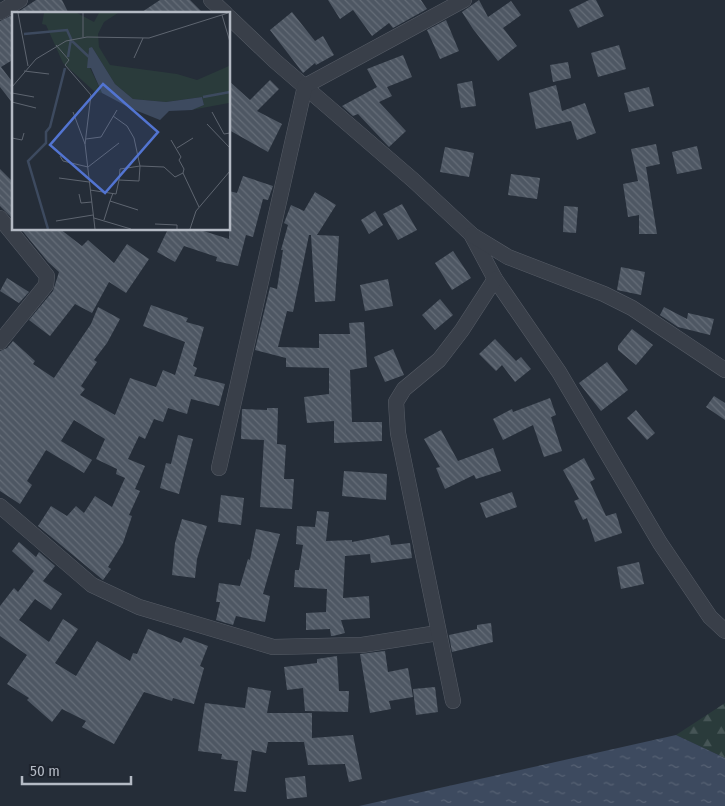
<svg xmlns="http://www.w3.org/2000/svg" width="725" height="806" font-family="'Fira Sans Condensed',sans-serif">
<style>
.forest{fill:url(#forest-firs)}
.water{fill:url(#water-ripples)}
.building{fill:url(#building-back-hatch)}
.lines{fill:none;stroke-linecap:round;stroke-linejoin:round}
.minor-casing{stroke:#575d67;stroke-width:16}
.minor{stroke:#393f49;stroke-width:15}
.inset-river{fill:none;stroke:#3d4a5f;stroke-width:2.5}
.inset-road{fill:none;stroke:#5e6570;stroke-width:1}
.view{fill:#5274d1;fill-opacity:0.15;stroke:#5274d1;stroke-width:2.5}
.inset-edge{fill:none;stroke:#b4bac4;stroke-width:2.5}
</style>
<defs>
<pattern id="forest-firs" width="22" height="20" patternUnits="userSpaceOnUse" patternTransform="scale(1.25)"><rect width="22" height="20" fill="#2a3b3b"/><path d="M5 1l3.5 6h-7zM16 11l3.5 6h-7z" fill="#465556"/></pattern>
<pattern id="water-ripples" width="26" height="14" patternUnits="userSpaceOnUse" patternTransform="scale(1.25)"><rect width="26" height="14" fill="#3d4a5f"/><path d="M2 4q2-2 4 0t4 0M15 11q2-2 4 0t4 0" fill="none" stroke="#576274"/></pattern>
<pattern id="building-back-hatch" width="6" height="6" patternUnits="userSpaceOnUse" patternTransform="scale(1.25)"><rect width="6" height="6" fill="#4e5763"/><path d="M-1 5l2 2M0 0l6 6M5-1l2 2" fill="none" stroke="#656d78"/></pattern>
</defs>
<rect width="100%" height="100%" fill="#252d38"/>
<polygon class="forest" points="725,703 725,758 676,735"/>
<polygon class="water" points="676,735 725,758 725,806 359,806"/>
<g class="building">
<polygon points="36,0 62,0 69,14 15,14"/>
<polygon points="160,0 190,0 204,14 139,14"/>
<polygon points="328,0 421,0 427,9 393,28 389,23 372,36 353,10 340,19"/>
<polygon points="479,0 488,17 511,1 521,15 503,28 517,46 498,61 473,29 462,12"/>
<polygon points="589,0 596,0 604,16 578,28 569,10"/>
<polygon points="292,12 315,41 323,36 334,55 316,65 315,63 303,73 270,30"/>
<polygon points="12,15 14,59 1,67 14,84 14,105 0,87 0,21"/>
<polygon points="446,20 459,51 440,59 427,30"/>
<polygon points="619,45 626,69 598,77 591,53"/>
<polygon points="403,55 412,77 387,87 392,96 379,102 406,131 389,147 358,114 353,116 342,106 377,87 367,69"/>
<polygon points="568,62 571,78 553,82 550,65"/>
<polygon points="270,80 279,89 257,111 282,124 268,152 229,130 229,81 250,100"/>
<polygon points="472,81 476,106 461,108 457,84"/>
<polygon points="556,85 562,111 585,103 596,133 577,140 571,121 536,129 529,93"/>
<polygon points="649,87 654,106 629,112 624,93"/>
<polygon points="656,144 660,164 646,167 657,234 639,234 639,215 628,217 623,184 638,181 631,149"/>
<polygon points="697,146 702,169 677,174 672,152"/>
<polygon points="445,147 474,153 469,177 440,172"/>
<polygon points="0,169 14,183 14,220 0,206"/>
<polygon points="511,174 540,178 537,199 508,195"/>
<polygon points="243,176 273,186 268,200 263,199 253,237 246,235 238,266 216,261 217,257 184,246 175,262 157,252 168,229 197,229 229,239 229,191 237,193"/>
<polygon points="315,192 336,205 317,235 339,236 335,301 315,302 311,235 309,235 293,312 287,311 278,347 319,348 319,334 350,334 349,323 364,322 367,367 350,370 352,422 382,422 382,441 334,443 334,421 307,423 304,397 329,394 329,368 286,367 286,358 255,350 270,287 277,289 283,250 281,250 288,225 284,223 291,205 304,211"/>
<polygon points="402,204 417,230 398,240 383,214"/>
<polygon points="564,206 578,207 576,233 563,232"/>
<polygon points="375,211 383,225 369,234 361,220"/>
<polygon points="21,229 60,229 82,246 88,240 114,263 127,244 149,259 126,293 109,282 92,313 75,304 50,336 29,320 53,291 59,272 48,262"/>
<polygon points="453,251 471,278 452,290 435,263"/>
<polygon points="621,267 645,272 641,295 617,290"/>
<polygon points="7,278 29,292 19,303 0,291"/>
<polygon points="388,279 393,306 365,311 360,285"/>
<polygon points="440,299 453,315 435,330 422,315"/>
<polygon points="151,305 188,318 186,322 204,327 193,366 197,368 194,376 225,384 219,406 191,399 187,414 168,408 163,422 154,419 145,439 139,436 128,459 145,466 135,489 140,491 129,515 132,516 123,543 108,567 111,569 103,580 38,526 51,506 67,516 76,506 84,513 95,496 112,507 125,478 116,474 117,469 96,459 105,439 74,420 61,441 92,460 84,473 46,450 27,481 32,485 20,504 0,491 0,351 7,348 13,341 35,361 33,364 54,378 91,324 98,307 120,319 107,343 94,360 97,362 81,386 85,389 80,395 115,415 130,378 156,387 163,370 175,375 185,342 143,326"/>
<polygon points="664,307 687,319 688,313 714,319 710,335 678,327 660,315"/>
<polygon points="632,329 653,345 636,365 618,350 618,346"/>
<polygon points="495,339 516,361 521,357 531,369 515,382 502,365 496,371 479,354"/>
<polygon points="393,349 404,375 385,382 374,357"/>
<polygon points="607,362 628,390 601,411 579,383"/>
<polygon points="714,396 725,403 725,420 706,407"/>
<polygon points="550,398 556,415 551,417 562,451 544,457 533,425 503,440 493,419 512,409 513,412"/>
<polygon points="267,408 278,408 277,444 286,445 284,479 294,479 292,509 260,507 264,440 241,439 242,409 267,410"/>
<polygon points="636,410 655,433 647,440 627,418"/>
<polygon points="441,430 458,461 493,448 501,471 476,479 474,475 445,489 436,468 440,467 424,439"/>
<polygon points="178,435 193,439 179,494 160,488 166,463 171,464"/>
<polygon points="584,458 595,479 590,482 606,516 616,513 622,533 595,542 587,518 583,520 574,501 579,499 563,470"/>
<polygon points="344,471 387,474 386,500 342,496"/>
<polygon points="512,492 517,507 486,518 480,503"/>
<polygon points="221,495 244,498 241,525 218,522"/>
<polygon points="317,511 329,512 326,541 352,540 352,542 389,535 391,545 410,543 412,558 371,563 370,554 345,556 343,598 369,596 370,618 341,620 345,633 333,636 331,636 330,629 306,630 306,613 326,612 327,589 294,587 295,570 299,570 303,545 296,544 297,526 315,527"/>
<polygon points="182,519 207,526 197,559 195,578 172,575 175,543"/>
<polygon points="256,529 280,534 263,594 270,596 265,622 236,616 233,625 216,620 220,602 216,602 219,583 240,586 248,559 250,560"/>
<polygon points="19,542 36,557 39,552 55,566 43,581 62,594 51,610 35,599 19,620 49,642 63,619 78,629 55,663 76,676 97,641 130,661 133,653 137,654 148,629 181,643 184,637 208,646 200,666 204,668 194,704 173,698 172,701 144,692 114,744 82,727 86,721 62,709 52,722 27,700 29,698 7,684 27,655 0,636 0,606 14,588 18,592 34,571 12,551"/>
<polygon points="639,562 644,584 621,589 617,567"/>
<polygon points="491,623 493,642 452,652 449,635 477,629 477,625"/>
<polygon points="385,651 388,672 408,668 413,697 389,701 391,709 370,713 360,654"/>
<polygon points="337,656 339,691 349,691 348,712 305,711 303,688 287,690 284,667 317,663 317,659"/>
<polygon points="248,687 271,691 267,713 312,713 312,738 353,735 362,779 349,782 345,764 308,765 304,742 268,742 266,753 252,750 246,792 234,791 238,761 221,759 222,754 198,751 202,722 205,703 245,708"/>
<polygon points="435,687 438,712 416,715 413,689"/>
<polygon points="305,776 307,797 287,799 285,778"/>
</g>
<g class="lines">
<g class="minor-casing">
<g id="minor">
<polyline points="211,0 226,14"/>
<polyline points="0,12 20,0"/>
<polyline points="229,17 275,61 413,180 471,234 495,279 559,372 660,543 710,617 725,631"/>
<polyline points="0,218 47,276 46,285 0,342"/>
<polyline points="472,235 508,257 604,294 632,308 725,370"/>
<polyline points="219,468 305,86 464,0"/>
<polyline points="0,506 92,585 139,607 273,647 362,645 438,633"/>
<polyline points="453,701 398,433 396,402 404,389 439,360 462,330 495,279"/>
</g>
</g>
<use href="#minor" class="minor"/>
</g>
<g transform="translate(12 12)">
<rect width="218" height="218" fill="#252d38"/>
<path d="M32,1H65L82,10L87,1H106L92,10L86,22L87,35L98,53L165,62L185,68L217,54V91L179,98L192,93L190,85L154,90L121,87L103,72L80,35L76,39L78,56L90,81L83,80L51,51L34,13L30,12Z" fill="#2a3b3b"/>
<path d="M80,35L103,72L121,87L154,90L190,85L192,93L180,98L157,99L148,108L118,96L90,81L79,56H75L77,36Z" fill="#3d4a5f"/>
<path class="inset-river" d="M12,22L55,18L59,27L56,45M60,29L77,45M191,85L218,80M36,217L16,149L34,131V120L38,115L53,56"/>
<path class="inset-road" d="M6,1L16,54M71,1V25M210,3L218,30M44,33L57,48L53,53L79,83L73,132L83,217M122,46L131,26M12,59L37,62M0,75L24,47L54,29L75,25L137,26L216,1M0,81L22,85M0,90L24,96M61,100L73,132M200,100L212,122L218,121M101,104L115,114L122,126L128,154L127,169L107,168L108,157L128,154L152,155L163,165L171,161M195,112L218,136M0,126L10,128L12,121M74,127L89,125L105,98M159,128L169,145L167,148L172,157L171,161L187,195M165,136L181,126M48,144L51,149L76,155L107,131M47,166L77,170M78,178L104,182L107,168M101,181L98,189L126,198M67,182L69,191L80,190M0,192V208M82,206L119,217M92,208L98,189M44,209L81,203M143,212L165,213V217M178,217L184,199L218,159"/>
<path class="view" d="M91,72L146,120L93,181L38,133Z"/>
<rect width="218" height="218" class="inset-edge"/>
</g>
<path d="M22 776v8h109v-8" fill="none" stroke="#b4bac4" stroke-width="2.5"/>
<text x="30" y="776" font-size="15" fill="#b4bac4" stroke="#1e242e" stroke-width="4" paint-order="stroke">50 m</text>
</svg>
